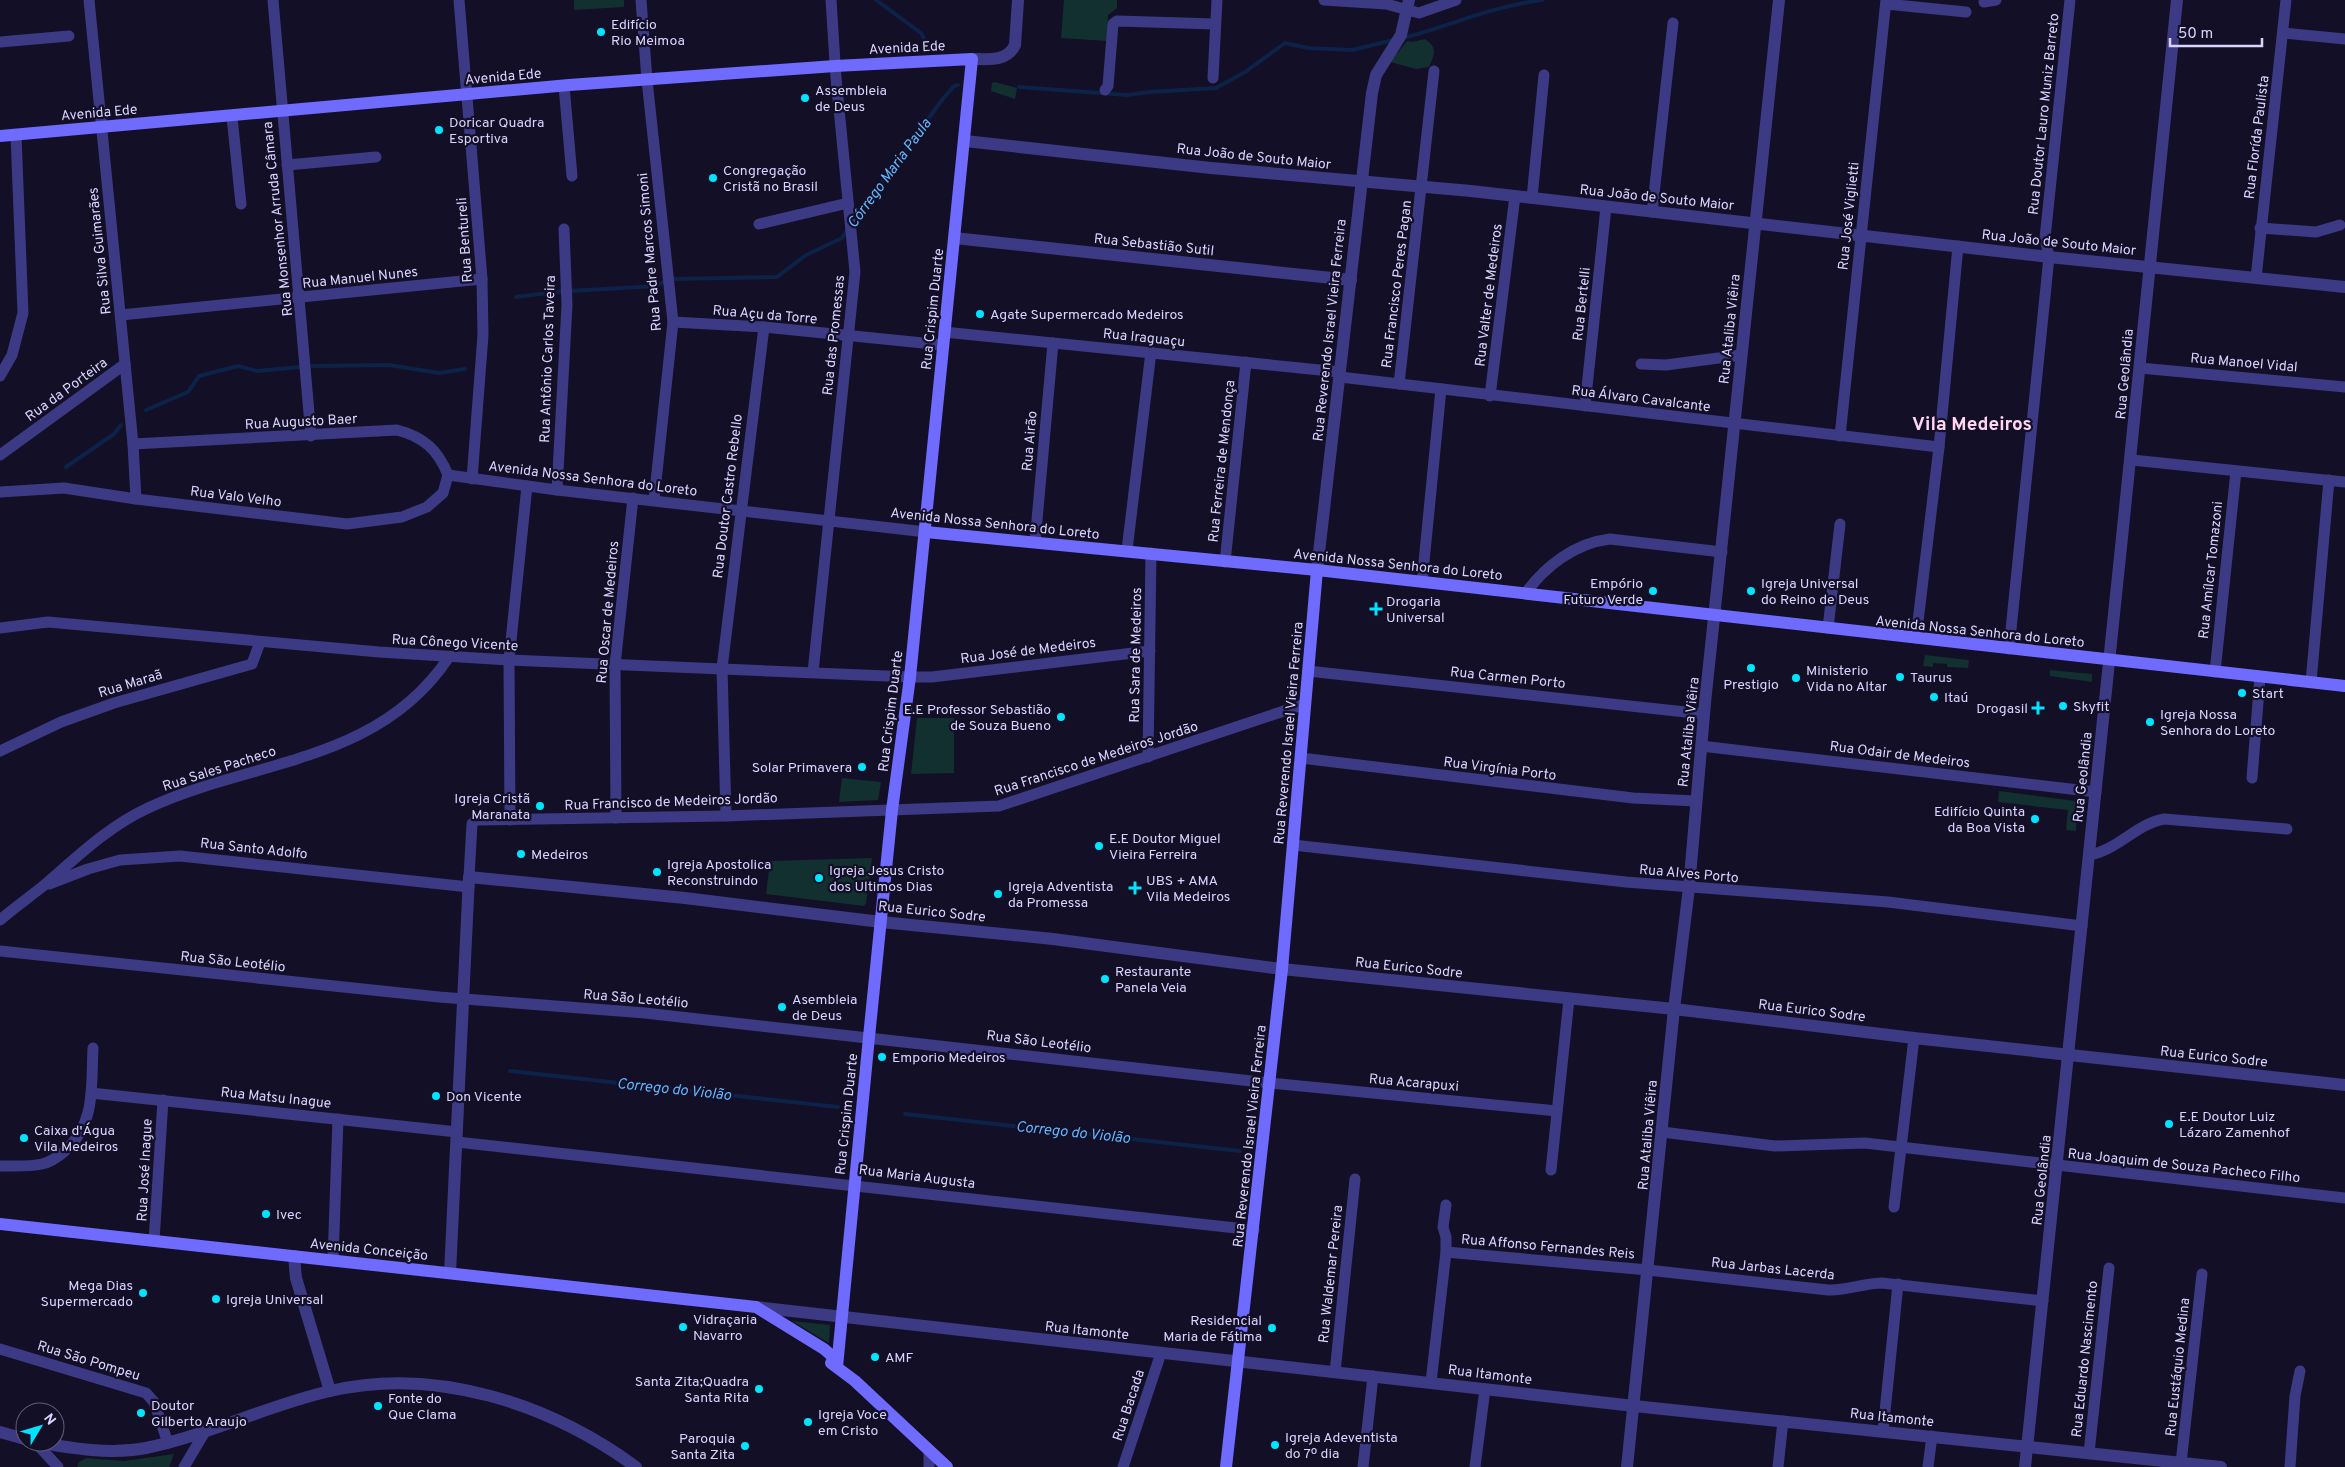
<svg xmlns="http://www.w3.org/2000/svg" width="2345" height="1467" font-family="Overpass,sans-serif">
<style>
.green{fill:#12302f}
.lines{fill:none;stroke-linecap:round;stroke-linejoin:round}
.stream{stroke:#0c2248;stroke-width:4}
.minor{stroke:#3d3a85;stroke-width:11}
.tertiary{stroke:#3d3a85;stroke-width:12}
.secondary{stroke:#6f6bff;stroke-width:12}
.poi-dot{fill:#00e5ff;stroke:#130f26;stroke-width:2}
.labels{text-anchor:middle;stroke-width:4.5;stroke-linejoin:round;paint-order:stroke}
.poi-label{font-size:14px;fill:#d9d4ff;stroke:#130f26;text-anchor:start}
.street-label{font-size:14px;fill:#d9d4ff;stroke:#130f26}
.water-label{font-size:15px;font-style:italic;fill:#62b6ff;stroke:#130f26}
.district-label{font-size:19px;font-weight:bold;fill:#ffd6f0;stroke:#130f26}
</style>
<rect width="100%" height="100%" fill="#130f26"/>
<g class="green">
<polygon points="574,0 624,0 624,7 574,10"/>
<polygon points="1064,0 1117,0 1117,8 1108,15 1107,41 1061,38"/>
<path d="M1425,39C1438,48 1435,53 1429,67L1416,69L1390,62L1407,41L1412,42Z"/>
<polygon points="995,82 1017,88 1015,99 991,91 992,83"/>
<polygon points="1925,655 1969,660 1968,668 1947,667 1947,664 1933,663 1933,667 1923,666"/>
<polygon points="2050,670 2092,674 2092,682 2050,676"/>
<polygon points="917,718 954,718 954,773 911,774"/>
<polygon points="842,778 881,782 878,800 839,802"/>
<polygon points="1999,791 2075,801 2078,804 2076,831 2066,830 2068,810 1998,802"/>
<polygon points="872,858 866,903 864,906 766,894 770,861"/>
<polygon points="792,1321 830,1325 829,1343"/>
<polygon points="174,1454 169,1467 77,1467 79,1462 86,1458 124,1461"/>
</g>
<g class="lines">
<g class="stream">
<polyline points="876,0 921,33 928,46"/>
<path d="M1403,38C1450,26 1493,6 1542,0"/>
<polyline points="1019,87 1127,95 1150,92 1216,88 1245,72 1285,43 1308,48 1352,50 1393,40"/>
<polyline points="854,221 942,100 954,86 958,85"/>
<polyline points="672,279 777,277 806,255 842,238 848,229"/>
<polyline points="570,291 656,286 665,281"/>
<polyline points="516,297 564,291"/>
<polyline points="312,366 389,365 439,373 465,369"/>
<polyline points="146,410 188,392 199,376 238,366 257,371 300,367"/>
<polyline points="66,467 114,434 121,425"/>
<polyline points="510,1071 838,1107"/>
<polyline points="905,1114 1240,1151"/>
</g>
<g class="minor">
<polyline points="89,0 133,444 136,499"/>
<polyline points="273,0 311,436"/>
<polyline points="459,0 482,279 483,335 472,479"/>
<polyline points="641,0 647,80 673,322 654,500"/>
<polyline points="1324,0 1386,4 1419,13 1456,0"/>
<polyline points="1984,2 1996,0"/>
<polyline points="1886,4 1966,12"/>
<polyline points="2284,33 2345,39"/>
<polyline points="0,42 69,36"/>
<polyline points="1213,78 1217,0"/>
<polyline points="564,86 572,176"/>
<polyline points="1105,90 1108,86 1113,24 1117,21 1215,24"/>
<polyline points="232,117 241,204"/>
<polyline points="287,165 376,157"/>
<polyline points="1532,198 1544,75"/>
<polyline points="1652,212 1673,23"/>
<polyline points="759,224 848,203"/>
<polyline points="2260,228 2316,232 2340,225"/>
<polyline points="2256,278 2286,0"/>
<polyline points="121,315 482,279"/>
<polyline points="673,322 764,327 943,345"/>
<polyline points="944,332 1340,372"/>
<polyline points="1641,364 1666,365 1741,355"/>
<polyline points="2140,368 2345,387"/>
<polyline points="0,376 12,355 23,313 16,135"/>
<polyline points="1340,377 1939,447"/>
<polyline points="1399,384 1434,71"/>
<polyline points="1490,396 1515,196"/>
<polyline points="1585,406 1606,207"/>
<polyline points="1840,436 1886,0"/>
<path d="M133,444L397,430C424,437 438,450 448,475"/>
<polyline points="0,455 125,364"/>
<polyline points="2132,460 2345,482"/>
<polyline points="448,475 557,490 926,532"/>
<polyline points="557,490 567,305 564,229"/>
<polyline points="0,492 64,488 136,499 347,524 402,517 427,507 443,493 448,475"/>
<polyline points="1035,542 1053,343"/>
<polyline points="1127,550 1151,352"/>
<polyline points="1225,562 1246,362"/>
<polyline points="1422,582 1441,389"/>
<path d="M1525,594C1545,566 1575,543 1610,539L1722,552"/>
<polyline points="0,628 48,622 379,652 509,660 910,677 932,677 1150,651"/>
<polyline points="1828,628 1840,524"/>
<polyline points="1916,638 1939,447 1958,246"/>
<polyline points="2009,649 2049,257 2045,238 2070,0"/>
<polyline points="1308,671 1704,714"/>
<polyline points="813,672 855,272 836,78 831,0"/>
<polyline points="2215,672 2236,471"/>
<polyline points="2311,682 2329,480"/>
<polyline points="1701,746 2096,792"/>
<polyline points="0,751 61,722 114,703 252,664 260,642"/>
<polyline points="1148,757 1151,553"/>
<polyline points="1301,758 1633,798 1696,801"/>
<polyline points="2252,778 2260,677"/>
<polyline points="726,816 722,668 764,327"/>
<polyline points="616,818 615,665 633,498"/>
<polyline points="510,820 509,660 527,486"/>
<polyline points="1293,845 1626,882 1888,902 2082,926"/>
<path d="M2089,855C2118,850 2136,824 2164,819L2287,829"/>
<polyline points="469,877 472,824 476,820 726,816 999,806 1305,704"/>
<polyline points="49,884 88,869 120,860 180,856 469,887"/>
<path d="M0,920C14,908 28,898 42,887C76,858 107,827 148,808C253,759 378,764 449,657"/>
<polyline points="0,951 439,997 645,1013 1269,1083 1557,1111"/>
<polyline points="91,1093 457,1132"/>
<polyline points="1662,1132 1775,1146 1865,1143 2345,1198"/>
<polyline points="457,1142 1254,1230"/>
<path d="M0,1166C14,1166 29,1167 42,1164C51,1162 58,1157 65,1151C96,1123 91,1087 93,1048"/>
<polyline points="1551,1170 1569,999"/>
<polyline points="1894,1207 1914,1038"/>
<polyline points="154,1241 163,1100"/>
<path d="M1446,1252L1648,1270L1828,1290C1847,1291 1864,1283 1882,1283L2043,1301"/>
<polyline points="333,1260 338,1119"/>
<polyline points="0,1349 146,1393 154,1402 168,1443"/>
<polyline points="1335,1372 1355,1179"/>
<polyline points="1431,1382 1446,1252 1446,1237 1443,1227 1446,1205"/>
<polyline points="1883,1431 1898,1284"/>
<polyline points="35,1442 58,1467"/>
<polyline points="929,1450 929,1467"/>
<polyline points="2089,1453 2109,1268"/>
<polyline points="2181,1463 2202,1274"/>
<polyline points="184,1467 206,1430"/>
<polyline points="1123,1467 1161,1353"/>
<polyline points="1363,1467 1373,1376"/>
<polyline points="1475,1467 1485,1389"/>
<polyline points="1778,1467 1783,1421"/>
<polyline points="1928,1467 1932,1436"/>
<polyline points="2290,1467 2295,1396 2300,1371"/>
</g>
<g class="tertiary">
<path d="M972,59C988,59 1007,62 1015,45L1018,0"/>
<polyline points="965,141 1211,168 1471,191 2049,257 2345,287"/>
<polyline points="954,238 1351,280"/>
<polyline points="1317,570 1372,93 1376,75 1401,35 1409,0"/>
<polyline points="294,1256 296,1278 330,1391"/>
<polyline points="450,1273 469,877 685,898 881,922 1053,939 1282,969 1674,1009 1914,1038 2345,1085"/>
<polyline points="756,1307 1634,1406 2221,1467"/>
<polyline points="0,1432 25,1439"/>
<path d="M34,1442C70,1448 110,1455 146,1448C209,1435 268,1405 330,1391C436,1366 550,1404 636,1467"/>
<polyline points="1627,1467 1674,1009 1689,888 1705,703 1779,0"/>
<path d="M2025,1467C2079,978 2126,489 2177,0"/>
</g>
<g class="secondary">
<polyline points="0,136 569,85 835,66 972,59 910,677 892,810 869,1037 837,1367"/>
<polyline points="926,532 1317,570 2345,686"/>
<polyline points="0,1224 756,1307 824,1349 831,1355 836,1366"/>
<polyline points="831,1363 855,1381 947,1467"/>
<polyline points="1226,1467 1282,969 1317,570"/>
</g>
</g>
<g class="poi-dot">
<circle cx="601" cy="32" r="5"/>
<circle cx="805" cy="98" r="5"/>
<circle cx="439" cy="130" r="5"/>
<circle cx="713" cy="178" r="5"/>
<circle cx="980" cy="314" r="5"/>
<circle cx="1653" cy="591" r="5"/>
<circle cx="1751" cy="591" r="5"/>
<path d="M1373.5 601.5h5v5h5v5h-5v5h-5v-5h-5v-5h5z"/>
<circle cx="1751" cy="668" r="5"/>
<circle cx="1900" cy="677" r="5"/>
<circle cx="1796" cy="678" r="5"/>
<circle cx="2242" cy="693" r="5"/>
<circle cx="1934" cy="697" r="5"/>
<circle cx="2063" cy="706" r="5"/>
<path d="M2035.5 700.5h5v5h5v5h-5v5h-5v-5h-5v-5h5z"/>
<circle cx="1061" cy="717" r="5"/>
<circle cx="2150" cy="722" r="5"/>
<circle cx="862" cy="767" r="5"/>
<circle cx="540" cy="806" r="5"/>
<circle cx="2035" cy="819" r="5"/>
<circle cx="1099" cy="846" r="5"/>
<circle cx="521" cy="854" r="5"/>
<circle cx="657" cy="872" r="5"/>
<circle cx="819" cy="878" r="5"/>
<path d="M1132.5 880.5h5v5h5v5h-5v5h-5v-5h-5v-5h5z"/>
<circle cx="998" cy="894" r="5"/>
<circle cx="1105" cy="979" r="5"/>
<circle cx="782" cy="1007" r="5"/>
<circle cx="882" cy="1057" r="5"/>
<circle cx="436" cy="1096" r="5"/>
<circle cx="2169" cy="1124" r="5"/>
<circle cx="24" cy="1138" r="5"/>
<circle cx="266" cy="1214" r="5"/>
<circle cx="143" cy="1293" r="5"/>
<circle cx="216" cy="1299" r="5"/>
<circle cx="683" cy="1327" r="5"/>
<circle cx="1272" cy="1328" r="5"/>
<circle cx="875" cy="1357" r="5"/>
<circle cx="759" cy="1389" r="5"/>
<circle cx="378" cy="1406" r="5"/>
<circle cx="141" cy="1413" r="5"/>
<circle cx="808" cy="1422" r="5"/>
<circle cx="1275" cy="1445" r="5"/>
<circle cx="745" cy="1446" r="5"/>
</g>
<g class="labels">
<g class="poi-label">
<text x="611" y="29">Edifício<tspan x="611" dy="16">Rio Meimoa</tspan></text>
<text x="815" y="95">Assembleia<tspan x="815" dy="16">de Deus</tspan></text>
<text x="449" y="127">Doricar Quadra<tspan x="449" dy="16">Esportiva</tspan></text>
<text x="723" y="175">Congregação<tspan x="723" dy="16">Cristã no Brasil</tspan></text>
<text x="990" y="319">Agate Supermercado Medeiros</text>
<text x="1643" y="588" text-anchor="end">Empório<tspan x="1643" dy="16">Futuro Verde</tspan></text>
<text x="1761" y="588">Igreja Universal<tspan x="1761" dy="16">do Reino de Deus</tspan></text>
<text x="1386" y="606">Drogaria<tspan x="1386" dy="16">Universal</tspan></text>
<text x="1806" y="675">Ministerio<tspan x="1806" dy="16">Vida no Altar</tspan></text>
<text x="1910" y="682">Taurus</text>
<text x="1751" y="689" text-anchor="middle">Prestigio</text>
<text x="2252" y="698">Start</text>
<text x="1944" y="702">Itaú</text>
<text x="2073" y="711">Skyfit</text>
<text x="2028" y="713" text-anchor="end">Drogasil</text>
<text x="1051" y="714" text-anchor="end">E.E Professor Sebastião<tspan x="1051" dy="16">de Souza Bueno</tspan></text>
<text x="2160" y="719">Igreja Nossa<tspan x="2160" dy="16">Senhora do Loreto</tspan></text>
<text x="852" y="772" text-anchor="end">Solar Primavera</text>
<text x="530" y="803" text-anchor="end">Igreja Cristã<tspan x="530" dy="16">Maranata</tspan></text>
<text x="2025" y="816" text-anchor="end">Edifício Quinta<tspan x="2025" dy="16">da Boa Vista</tspan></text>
<text x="1109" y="843">E.E Doutor Miguel<tspan x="1109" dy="16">Vieira Ferreira</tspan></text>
<text x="531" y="859">Medeiros</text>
<text x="667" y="869">Igreja Apostolica<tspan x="667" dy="16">Reconstruindo</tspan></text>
<text x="829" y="875">Igreja Jesus Cristo<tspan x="829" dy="16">dos Ultimos Dias</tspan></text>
<text x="1146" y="885">UBS + AMA<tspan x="1146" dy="16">Vila Medeiros</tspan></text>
<text x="1008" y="891">Igreja Adventista<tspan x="1008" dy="16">da Promessa</tspan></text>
<text x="1115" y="976">Restaurante<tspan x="1115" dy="16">Panela Veia</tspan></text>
<text x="792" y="1004">Asembleia<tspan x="792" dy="16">de Deus</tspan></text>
<text x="892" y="1062">Emporio Medeiros</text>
<text x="446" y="1101">Don Vicente</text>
<text x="2179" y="1121">E.E Doutor Luiz<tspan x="2179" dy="16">Lázaro Zamenhof</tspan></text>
<text x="34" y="1135">Caixa d'Água<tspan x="34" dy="16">Vila Medeiros</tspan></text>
<text x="276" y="1219">Ivec</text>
<text x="133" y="1290" text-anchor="end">Mega Dias<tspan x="133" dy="16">Supermercado</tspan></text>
<text x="226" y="1304">Igreja Universal</text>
<text x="693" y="1324">Vidraçaria<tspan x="693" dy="16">Navarro</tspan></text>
<text x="1262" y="1325" text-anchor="end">Residencial<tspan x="1262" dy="16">Maria de Fátima</tspan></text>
<text x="885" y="1362">AMF</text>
<text x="749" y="1386" text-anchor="end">Santa Zita;Quadra<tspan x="749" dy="16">Santa Rita</tspan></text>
<text x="388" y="1403">Fonte do<tspan x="388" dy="16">Que Clama</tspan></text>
<text x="151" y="1410">Doutor<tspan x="151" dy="16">Gilberto Araujo</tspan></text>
<text x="818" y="1419">Igreja Voce<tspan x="818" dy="16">em Cristo</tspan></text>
<text x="1285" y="1442">Igreja Adeventista<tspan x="1285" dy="16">do 7º dia</tspan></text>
<text x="735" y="1443" text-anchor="end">Paroquia<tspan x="735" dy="16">Santa Zita</tspan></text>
</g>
<g class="street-label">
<text transform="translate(907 47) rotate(-3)" y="5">Avenida Ede</text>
<text transform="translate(503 76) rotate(-5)" y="5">Avenida Ede</text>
<text transform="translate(99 112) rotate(-5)" y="5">Avenida Ede</text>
<text transform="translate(2043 114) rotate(-84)" y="5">Rua Doutor Lauro Muniz Barreto</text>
<text transform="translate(2256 137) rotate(-83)" y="5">Rua Florída Paulista</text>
<text transform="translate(1254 156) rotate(6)" y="5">Rua João de Souto Maior</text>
<text transform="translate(1657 197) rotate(6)" y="5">Rua João de Souto Maior</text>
<text transform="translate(1848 216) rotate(-84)" y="5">Rua José Viglietti</text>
<text transform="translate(277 219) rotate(-96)" y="5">Rua Monsenhor Arruda Câmara</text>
<text transform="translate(464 240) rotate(-94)" y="5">Rua Bentureli</text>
<text transform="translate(2059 242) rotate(6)" y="5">Rua João de Souto Maior</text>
<text transform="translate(1154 244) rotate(6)" y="5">Rua Sebastião Sutil</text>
<text transform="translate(99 251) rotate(-96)" y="5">Rua Silva Guimarães</text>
<text transform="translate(649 252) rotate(-95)" y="5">Rua Padre Marcos Simoni</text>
<text transform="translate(360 277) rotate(-6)" y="5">Rua Manuel Nunes</text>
<text transform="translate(1396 284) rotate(-83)" y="5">Rua Francisco Peres Pagan</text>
<text transform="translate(1488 295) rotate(-83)" y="5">Rua Valter de Medeiros</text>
<text transform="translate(1581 304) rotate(-84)" y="5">Rua Bertelli</text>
<text transform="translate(932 309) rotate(-84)" y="5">Rua Crispim Duarte</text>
<text transform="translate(765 314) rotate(5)" y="5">Rua Açu da Torre</text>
<text transform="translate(1729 329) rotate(-84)" y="5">Rua Ataliba Viêira</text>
<text transform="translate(1329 330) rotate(-84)" y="5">Rua Reverendo Israel Vieira Ferreira</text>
<text transform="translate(833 335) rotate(-84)" y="5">Rua das Promessas</text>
<text transform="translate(1144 337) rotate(6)" y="5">Rua Iraguaçu</text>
<text transform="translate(547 359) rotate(-88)" y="5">Rua Antônio Carlos Taveira</text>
<text transform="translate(2244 362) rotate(5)" y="5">Rua Manoel Vidal</text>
<text transform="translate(2124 374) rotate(-85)" y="5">Rua Geolândia</text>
<text transform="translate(66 389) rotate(-36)" y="5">Rua da Porteira</text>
<text transform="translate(1641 398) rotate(7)" y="5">Rua Álvaro Cavalcante</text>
<text transform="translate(301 421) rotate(-3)" y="5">Rua Augusto Baer</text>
<text transform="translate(1029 441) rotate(-85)" y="5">Rua Airão</text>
<text transform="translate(1221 461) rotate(-84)" y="5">Rua Ferreira de Mendonça</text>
<text transform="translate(593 478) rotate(7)" y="5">Avenida Nossa Senhora do Loreto</text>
<text transform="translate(236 496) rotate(7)" y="5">Rua Valo Velho</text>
<text transform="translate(727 496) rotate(-83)" y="5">Rua Doutor Castro Rebello</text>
<text transform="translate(995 523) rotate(6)" y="5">Avenida Nossa Senhora do Loreto</text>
<text transform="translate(1398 564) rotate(6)" y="5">Avenida Nossa Senhora do Loreto</text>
<text transform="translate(2210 570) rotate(-84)" y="5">Rua Amílcar Tomazoni</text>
<text transform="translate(607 612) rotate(-85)" y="5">Rua Oscar de Medeiros</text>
<text transform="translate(1980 631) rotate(6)" y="5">Avenida Nossa Senhora do Loreto</text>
<text transform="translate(455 642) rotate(3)" y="5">Rua Cônego Vicente</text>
<text transform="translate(1028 650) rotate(-7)" y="5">Rua José de Medeiros</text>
<text transform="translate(1135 655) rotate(-89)" y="5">Rua Sara de Medeiros</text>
<text transform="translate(1508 677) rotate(6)" y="5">Rua Carmen Porto</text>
<text transform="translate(130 683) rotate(-17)" y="5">Rua Maraã</text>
<text transform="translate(890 711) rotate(-83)" y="5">Rua Crispim Duarte</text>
<text transform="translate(1688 732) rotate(-84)" y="5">Rua Ataliba Viêira</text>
<text transform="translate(1288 733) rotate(-85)" y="5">Rua Reverendo Israel Vieira Ferreira</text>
<text transform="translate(1900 754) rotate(7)" y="5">Rua Odair de Medeiros</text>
<text transform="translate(1096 758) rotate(-18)" y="5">Rua Francisco de Medeiros Jordão</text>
<text transform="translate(219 768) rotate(-18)" y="5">Rua Sales Pacheco</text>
<text transform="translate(1500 768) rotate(7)" y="5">Rua Virgínia Porto</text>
<text transform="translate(2082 777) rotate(-84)" y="5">Rua Geolândia</text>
<text transform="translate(671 801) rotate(-2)" y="5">Rua Francisco de Medeiros Jordão</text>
<text transform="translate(254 848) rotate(6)" y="5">Rua Santo Adolfo</text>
<text transform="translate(1689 873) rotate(5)" y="5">Rua Alves Porto</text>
<text transform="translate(932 911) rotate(6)" y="5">Rua Eurico Sodre</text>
<text transform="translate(233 961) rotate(6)" y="5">Rua São Leotélio</text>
<text transform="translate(1409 967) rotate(6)" y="5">Rua Eurico Sodre</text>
<text transform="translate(636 998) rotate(5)" y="5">Rua São Leotélio</text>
<text transform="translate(1812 1010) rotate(7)" y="5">Rua Eurico Sodre</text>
<text transform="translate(1039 1041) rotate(7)" y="5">Rua São Leotélio</text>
<text transform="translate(2214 1056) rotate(6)" y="5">Rua Eurico Sodre</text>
<text transform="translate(1414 1082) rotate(5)" y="5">Rua Acarapuxi</text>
<text transform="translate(276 1097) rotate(6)" y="5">Rua Matsu Inague</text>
<text transform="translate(846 1114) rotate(-84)" y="5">Rua Crispim Duarte</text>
<text transform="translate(1647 1135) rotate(-85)" y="5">Rua Ataliba Viêira</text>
<text transform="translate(1249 1136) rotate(-84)" y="5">Rua Reverendo Israel Vieira Ferreira</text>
<text transform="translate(2184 1165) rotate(6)" y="5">Rua Joaquim de Souza Pacheco Filho</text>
<text transform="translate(144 1170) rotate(-87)" y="5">Rua José Inague</text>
<text transform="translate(917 1176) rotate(7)" y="5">Rua Maria Augusta</text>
<text transform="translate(2041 1180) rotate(-84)" y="5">Rua Geolândia</text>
<text transform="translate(1548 1246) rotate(5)" y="5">Rua Affonso Fernandes Reis</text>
<text transform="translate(369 1249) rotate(6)" y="5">Avenida Conceição</text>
<text transform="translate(1773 1268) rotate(6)" y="5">Rua Jarbas Lacerda</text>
<text transform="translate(1330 1274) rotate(-84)" y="5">Rua Waldemar Pereira</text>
<text transform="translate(1087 1330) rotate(6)" y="5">Rua Itamonte</text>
<text transform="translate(2084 1359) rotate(-84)" y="5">Rua Eduardo Nascimento</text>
<text transform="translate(89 1360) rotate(17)" y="5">Rua São Pompeu</text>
<text transform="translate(2177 1367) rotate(-84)" y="5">Rua Eustáquio Medina</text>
<text transform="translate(1490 1374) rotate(7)" y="5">Rua Itamonte</text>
<text transform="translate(1128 1405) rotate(-72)" y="5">Rua Bacada</text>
<text transform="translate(1892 1417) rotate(6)" y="5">Rua Itamonte</text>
</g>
<g class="water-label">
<text transform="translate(889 173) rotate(-54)" y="5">Córrego Maria Paula</text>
<text transform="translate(674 1089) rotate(6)" y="5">Corrego do Violão</text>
<text transform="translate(1073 1132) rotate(6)" y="5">Corrego do Violão</text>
</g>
<g class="district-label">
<text x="1972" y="430">Vila Medeiros</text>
</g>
</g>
<g transform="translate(40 1427) rotate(52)"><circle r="24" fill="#130f26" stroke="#625e7d"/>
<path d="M0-4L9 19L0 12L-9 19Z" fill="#00e5ff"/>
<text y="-8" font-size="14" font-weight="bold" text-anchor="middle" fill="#d9d4ff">N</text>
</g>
<path d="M2170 38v8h92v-8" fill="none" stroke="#d9d4ff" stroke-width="2.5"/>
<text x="2178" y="38" font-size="15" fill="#d9d4ff" stroke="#130f26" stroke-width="4" paint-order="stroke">50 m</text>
</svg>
